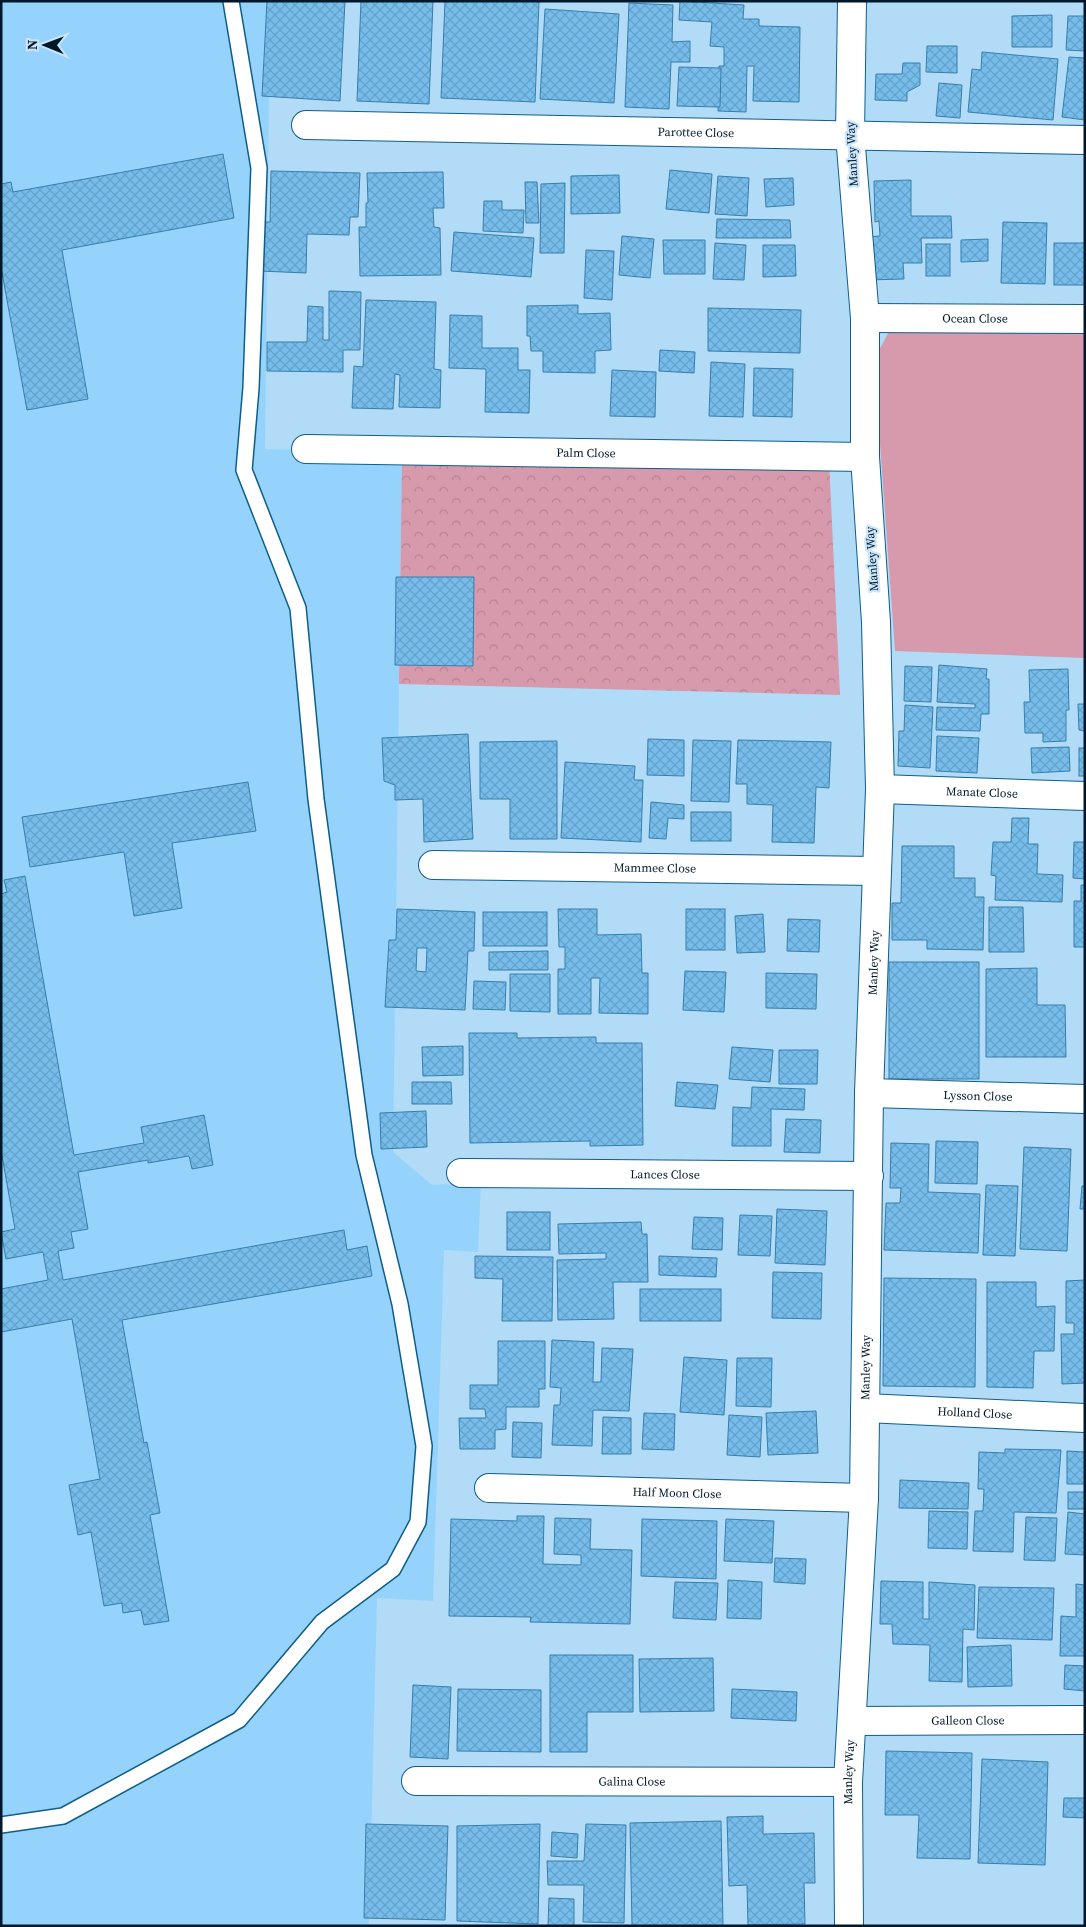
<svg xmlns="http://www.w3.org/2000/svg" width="1086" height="1927" font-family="'Source Serif 4',serif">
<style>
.built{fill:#95d3fd}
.grass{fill:#d799ac}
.park{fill:url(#park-crowns)}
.building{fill:url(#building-cross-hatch);stroke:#387eaa;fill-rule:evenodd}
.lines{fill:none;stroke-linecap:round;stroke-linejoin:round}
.lane-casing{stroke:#0e5e87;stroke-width:18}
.street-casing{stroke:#0e5e87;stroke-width:30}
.lane{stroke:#fff;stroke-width:15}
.street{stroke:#fff;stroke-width:28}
.labels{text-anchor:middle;stroke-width:4.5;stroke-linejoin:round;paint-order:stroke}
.street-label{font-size:12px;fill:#001829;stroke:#cbe6fa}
</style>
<defs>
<pattern id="park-crowns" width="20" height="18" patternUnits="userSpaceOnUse" patternTransform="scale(1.25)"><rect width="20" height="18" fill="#d799ac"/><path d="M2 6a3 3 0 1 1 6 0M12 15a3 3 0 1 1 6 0" fill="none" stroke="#b78394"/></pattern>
<pattern id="building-cross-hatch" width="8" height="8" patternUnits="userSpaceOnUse" patternTransform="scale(1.25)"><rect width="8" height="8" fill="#76bdeb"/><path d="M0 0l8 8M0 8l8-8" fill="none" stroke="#64a2ca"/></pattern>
</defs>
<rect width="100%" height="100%" fill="#b2dbf8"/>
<polygon class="built" points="1,1 270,1 265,449 402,452 393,1152 432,1185 481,1183 478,1252 444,1250 433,1601 377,1598 369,1926 1,1926"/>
<polygon class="grass" points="894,322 1085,328 1085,658 895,651 874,360"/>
<polygon class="park" points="402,452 829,459 840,695 399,684"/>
<g class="building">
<polygon points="267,1 345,1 340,101 262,96"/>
<polygon points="361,1 433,1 429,104 357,101"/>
<polygon points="445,1 539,1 535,102 441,98"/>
<polygon points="680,1 744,5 743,19 759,19 759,26 800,27 799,102 753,101 754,66 747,66 746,112 718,111 719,66 724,66 724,47 710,46 712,22 679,20"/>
<polygon points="629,3 673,5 672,42 690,41 690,62 671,62 669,109 625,107"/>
<polygon points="545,9 619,14 614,103 540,99"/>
<polygon points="1052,15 1052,47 1012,47 1012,16"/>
<polygon points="1068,16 1085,16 1085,51 1066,50"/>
<polygon points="927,46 957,46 957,73 926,72"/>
<polygon points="982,52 1058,59 1053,120 968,112 972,69 981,70"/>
<polygon points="1069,57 1085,58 1085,120 1062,117"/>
<polygon points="903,63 920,63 920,85 907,92 907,101 875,100 876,74 902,74"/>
<polygon points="679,67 721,68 720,107 677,106"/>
<polygon points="939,83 962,85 960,118 936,116"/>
<polygon points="223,154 234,218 62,250 88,399 27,410 1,267 1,184 11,182 13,192"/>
<polygon points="670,170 712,174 709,213 666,209"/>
<polygon points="271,171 360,173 358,217 350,217 349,235 307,234 306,273 260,271 262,222 270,222"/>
<polygon points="443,172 444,208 433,208 434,227 440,228 441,275 360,276 359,227 366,227 366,203 368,203 367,173"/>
<polygon points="619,175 620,213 571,214 571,176"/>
<polygon points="718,176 749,178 747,216 715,214"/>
<polygon points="793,178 794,205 766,207 764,179"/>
<polygon points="911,180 911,216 951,216 952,238 921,238 922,263 903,263 904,279 867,280 866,237 880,236 879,221 875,222 874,181"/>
<polygon points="525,182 537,182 539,223 526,223"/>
<polygon points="565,183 564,253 540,253 541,184"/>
<polygon points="484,201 502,201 502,210 524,210 523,233 483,231"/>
<polygon points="717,219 790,220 791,238 716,238"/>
<polygon points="1003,222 1047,223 1045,284 1001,283"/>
<polygon points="454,232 534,238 531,277 451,271"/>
<polygon points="622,236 654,239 650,278 619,275"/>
<polygon points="988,239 988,261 961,262 961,240"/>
<polygon points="663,240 705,240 705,274 664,274"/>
<polygon points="715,243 746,245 744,280 713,279"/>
<rect x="1054" y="243" width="31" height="42"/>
<rect x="926" y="244" width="24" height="32"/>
<polygon points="763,245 795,245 796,276 763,277"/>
<polygon points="586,250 614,251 612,300 584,298"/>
<polygon points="329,291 361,292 360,350 343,350 343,372 267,371 267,342 307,342 308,306 323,307 323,340 329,340"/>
<polygon points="366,300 436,302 434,369 441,370 440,408 399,407 400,375 395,374 393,409 352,408 354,366 363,367"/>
<polygon points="578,305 578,314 610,313 611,350 595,351 595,373 543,372 543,351 531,351 530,336 527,336 527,306"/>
<polygon points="708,308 801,310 800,353 708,351"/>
<polygon points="450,315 482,316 482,348 518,348 518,370 530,370 529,413 485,412 486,369 449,368"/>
<polygon points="660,350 695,352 694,373 659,371"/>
<polygon points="711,362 745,364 743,417 709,416"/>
<polygon points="754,368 793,369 792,417 753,416"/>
<polygon points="612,370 656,372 655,417 610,416"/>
<polygon points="396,577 474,577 473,666 395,665"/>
<polygon points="939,665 987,669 986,679 989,679 989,714 981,714 980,731 936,730 937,707 975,708 975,704 937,702"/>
<polygon points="905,666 932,667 931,702 904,701"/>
<polygon points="1068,669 1069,710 1066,710 1066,741 1043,742 1043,733 1025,733 1024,702 1030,702 1029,670"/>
<polygon points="1078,704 1085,704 1085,731 1079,730"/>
<polygon points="905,705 933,707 930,768 898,766 899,731 904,731"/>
<polygon points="468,734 473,839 424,842 423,799 395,800 395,785 384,781 382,738"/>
<polygon points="937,736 979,738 977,773 936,771"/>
<polygon points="648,739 684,740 684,776 647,775"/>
<polygon points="693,740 731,741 729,802 691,801"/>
<polygon points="738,740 831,742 829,788 816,787 814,843 772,842 773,805 747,804 747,784 736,784"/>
<polygon points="557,741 557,839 510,839 510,799 480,799 480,742"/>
<polygon points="1069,747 1070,771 1032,773 1031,748"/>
<rect x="1079" y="748" width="6" height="28"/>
<polygon points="565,762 635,766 634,780 643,780 641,842 561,838"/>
<polygon points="248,782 256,831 172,843 182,908 134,916 124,852 30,867 22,817"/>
<polygon points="651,802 684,805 684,819 668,818 666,839 649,838"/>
<rect x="691" y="812" width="40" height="29"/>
<polygon points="1012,818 1029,818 1028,844 1038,844 1037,874 1063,875 1062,902 995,900 996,876 991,875 993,842 1011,842"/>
<polygon points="1074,842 1085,842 1085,879 1073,878"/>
<polygon points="902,846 954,846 954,878 975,878 975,897 984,897 983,950 927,949 927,940 892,940 892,903 901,903"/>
<polygon points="25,876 74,1155 144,1143 141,1127 204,1115 213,1165 192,1169 189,1156 148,1163 148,1160 78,1172 88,1229 71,1232 74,1248 58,1251 63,1280 344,1230 347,1250 367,1246 372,1276 122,1320 144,1443 147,1442 160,1513 150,1515 169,1621 144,1625 141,1610 123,1613 122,1603 104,1606 91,1532 78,1535 69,1485 100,1479 72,1319 1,1332 1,1289 48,1280 43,1252 6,1259 1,1232 15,1229 1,1150 1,894 7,892 4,880"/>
<polygon points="1081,885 1085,885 1085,947 1074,947 1074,901 1081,901"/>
<polygon points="989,907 1023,907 1024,952 989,952"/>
<path d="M397,909L475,912L474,951H468L465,1010L385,1007L389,940H396ZM417,948H427L426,972L416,971Z"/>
<polygon points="558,909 597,909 597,935 641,934 642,973 648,973 648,1014 599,1013 600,978 591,978 591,1014 558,1014 558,969 565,969 565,947 559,947"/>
<rect x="686" y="909" width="39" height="41"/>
<rect x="483" y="912" width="64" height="34"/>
<polygon points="763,914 765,952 737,953 735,916"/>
<polygon points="788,919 820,920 819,952 787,951"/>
<polygon points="548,951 548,970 489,970 489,952"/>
<rect x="889" y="962" width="90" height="117"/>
<polygon points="1037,968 1037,1005 1065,1005 1066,1057 986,1057 986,969"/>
<polygon points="685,971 726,972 724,1012 683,1010"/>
<polygon points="766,973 817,974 816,1009 766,1008"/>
<polygon points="510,974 550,974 550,1012 510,1011"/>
<polygon points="474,981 506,982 505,1010 473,1009"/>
<polygon points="469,1033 517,1033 517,1038 596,1037 596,1043 642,1043 643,1145 590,1146 590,1141 470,1143"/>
<polygon points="463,1046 463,1075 423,1076 422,1047"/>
<polygon points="732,1047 773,1050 770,1082 729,1079"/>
<polygon points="779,1050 818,1050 817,1084 779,1084"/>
<polygon points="412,1082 451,1082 452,1104 412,1104"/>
<polygon points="677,1082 718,1085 715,1109 675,1106"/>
<polygon points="752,1087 805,1089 804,1110 771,1109 771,1146 732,1146 733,1107 751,1108"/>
<polygon points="426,1111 427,1147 381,1149 380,1113"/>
<polygon points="786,1119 821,1120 820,1153 784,1152"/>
<polygon points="936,1141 978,1142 977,1184 935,1183"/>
<polygon points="891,1143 929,1144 928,1192 980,1194 978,1253 884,1250 886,1203 900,1203 901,1188 890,1188"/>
<polygon points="1024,1147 1071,1149 1067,1251 1020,1249"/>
<polygon points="986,1185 1018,1186 1015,1256 983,1255"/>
<polygon points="1082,1186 1085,1186 1085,1209 1080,1209"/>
<polygon points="777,1209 827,1211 825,1265 775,1263"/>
<rect x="507" y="1212" width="43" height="38"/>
<polygon points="740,1215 772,1216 770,1256 738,1255"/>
<polygon points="694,1217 723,1218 722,1250 692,1249"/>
<polygon points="641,1222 642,1234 647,1234 648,1282 613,1282 614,1319 558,1320 557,1260 606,1259 606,1253 559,1254 558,1224"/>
<polygon points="475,1256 553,1257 552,1321 502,1321 503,1279 475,1278"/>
<polygon points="659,1256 717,1258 716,1277 659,1275"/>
<polygon points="773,1272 822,1273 821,1319 772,1318"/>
<polygon points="884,1278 976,1279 975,1387 883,1386"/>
<polygon points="1085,1280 1085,1383 1062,1384 1061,1334 1074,1334 1074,1323 1066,1323 1066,1281"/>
<polygon points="987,1282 1036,1282 1036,1307 1055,1306 1054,1351 1034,1351 1033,1388 987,1387"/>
<rect x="640" y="1289" width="81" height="32"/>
<polygon points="552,1340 594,1342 593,1382 601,1382 602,1348 633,1349 629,1411 593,1410 592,1446 552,1445 554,1405 560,1405 561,1388 550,1387"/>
<polygon points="498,1341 545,1341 545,1389 539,1389 539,1407 506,1407 506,1429 495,1430 495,1449 460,1449 459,1418 486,1418 485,1409 470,1409 470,1385 498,1385"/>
<polygon points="684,1357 727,1360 724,1415 680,1412"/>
<polygon points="737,1358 772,1358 771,1407 736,1406"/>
<polygon points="816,1411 818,1453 768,1455 766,1413"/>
<polygon points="644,1413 675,1414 674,1450 642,1449"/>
<polygon points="729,1415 762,1417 760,1457 727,1455"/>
<polygon points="603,1417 631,1418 631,1454 602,1454"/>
<polygon points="513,1422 542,1423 541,1458 512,1457"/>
<polygon points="1005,1449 1061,1450 1056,1513 1014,1512 1013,1552 973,1551 975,1511 983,1511 984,1489 978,1489 979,1452 1005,1453"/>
<polygon points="1067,1451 1085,1452 1085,1484 1067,1484"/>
<polygon points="900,1480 969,1483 968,1509 899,1508"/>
<rect x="1068" y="1492" width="17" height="17"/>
<polygon points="929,1511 968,1512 967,1549 928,1548"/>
<polygon points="1068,1512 1085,1514 1085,1555 1065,1554"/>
<polygon points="517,1516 544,1516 543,1564 581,1565 581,1555 554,1554 555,1518 591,1519 590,1549 632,1550 630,1624 530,1622 531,1617 449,1616 451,1519 517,1521"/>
<polygon points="1026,1517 1057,1518 1055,1561 1024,1560"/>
<polygon points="642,1519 717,1521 716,1579 641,1576"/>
<polygon points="726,1519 774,1521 772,1563 724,1561"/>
<polygon points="775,1558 806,1559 805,1584 774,1582"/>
<polygon points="728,1580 762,1582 761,1619 727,1618"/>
<polygon points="881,1581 923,1582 923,1619 929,1619 929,1582 975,1585 974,1630 963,1629 962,1682 929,1681 930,1645 893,1644 892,1624 880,1624"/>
<polygon points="675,1582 718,1583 716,1620 673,1618"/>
<polygon points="1076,1584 1085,1585 1085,1656 1060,1656 1061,1616 1076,1617"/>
<polygon points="979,1587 1054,1588 1052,1640 977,1638"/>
<polygon points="1011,1645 1012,1686 968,1687 967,1647"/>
<polygon points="550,1655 633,1655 633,1712 587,1712 587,1752 550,1752"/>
<polygon points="713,1658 714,1711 640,1712 639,1659"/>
<polygon points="1065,1665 1085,1666 1085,1691 1064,1689"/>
<polygon points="413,1685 451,1687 448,1759 410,1757"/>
<polygon points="458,1689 541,1690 541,1752 457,1751"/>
<polygon points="732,1689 797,1692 796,1721 731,1718"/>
<polygon points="886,1751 972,1753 970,1859 917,1858 919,1815 885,1815"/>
<polygon points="982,1759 1048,1762 1045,1865 978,1863"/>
<polygon points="1064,1798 1085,1798 1085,1818 1063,1817"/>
<polygon points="763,1816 763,1834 814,1833 815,1883 804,1883 805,1924 748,1925 747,1885 729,1886 727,1817"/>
<polygon points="721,1821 723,1926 632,1926 630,1823"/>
<polygon points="366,1824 448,1826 445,1920 364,1918"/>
<polygon points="540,1824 538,1924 457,1921 457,1826"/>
<polygon points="586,1824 626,1825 624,1923 583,1922 584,1885 548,1885 547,1861 584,1861"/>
<polygon points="552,1832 578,1834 577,1858 551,1856"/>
<polygon points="549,1898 574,1899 574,1926 548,1926"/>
</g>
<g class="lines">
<g class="lane-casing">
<polyline id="lane" points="1,1825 63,1816 239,1720 322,1622 393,1569 418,1522 424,1446 400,1304 364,1155 316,799 298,608 244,470 251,388 259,168 231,1"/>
</g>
<g class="street-casing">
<g id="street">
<path id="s1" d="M306,125L1085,140"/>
<path id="s2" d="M865,318L1085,319"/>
<path id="s3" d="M306,449L865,457"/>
<path id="s4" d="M880,789L1085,796"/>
<path id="s5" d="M433,865L876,871"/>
<path id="s6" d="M869,1093L1085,1099"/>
<path id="s7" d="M461,1173L869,1176"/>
<path id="s8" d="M865,1408L1085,1418"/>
<path id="s9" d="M489,1488L864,1498"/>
<path id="s10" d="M852,1721L1085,1720"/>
<path id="s11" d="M416,1781L848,1782"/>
<path id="s12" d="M849,1926L848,1782L864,1498L869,1093L880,789L876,622L865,457V318L850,135L852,1"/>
</g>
</g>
<use href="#lane" class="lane"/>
<use href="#street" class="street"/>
</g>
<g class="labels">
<g class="street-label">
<text dy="4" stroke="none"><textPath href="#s1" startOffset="390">Parottee Close</textPath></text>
<text transform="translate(852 154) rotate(-93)" y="4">Manley Way</text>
<text dy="4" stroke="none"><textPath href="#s2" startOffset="110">Ocean Close</textPath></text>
<text dy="4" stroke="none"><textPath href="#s3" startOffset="280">Palm Close</textPath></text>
<text transform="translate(872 559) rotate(-94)" y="4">Manley Way</text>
<text dy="4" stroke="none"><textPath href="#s4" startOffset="102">Manate Close</textPath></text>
<text dy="4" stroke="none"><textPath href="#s5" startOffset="222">Mammee Close</textPath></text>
<text dy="4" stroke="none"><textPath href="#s12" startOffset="964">Manley Way</textPath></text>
<text dy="4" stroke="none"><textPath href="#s6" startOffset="109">Lysson Close</textPath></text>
<text dy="4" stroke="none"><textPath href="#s7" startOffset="204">Lances Close</textPath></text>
<text dy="4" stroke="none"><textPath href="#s12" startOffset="559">Manley Way</textPath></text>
<text dy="4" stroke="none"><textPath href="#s8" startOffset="110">Holland Close</textPath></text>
<text dy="4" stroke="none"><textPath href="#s9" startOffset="188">Half Moon Close</textPath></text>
<text dy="4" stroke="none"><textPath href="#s10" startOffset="116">Galleon Close</textPath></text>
<text dy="4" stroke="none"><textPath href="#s12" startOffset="154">Manley Way</textPath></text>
<text dy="4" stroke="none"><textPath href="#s11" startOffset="216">Galina Close</textPath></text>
</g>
</g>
<rect width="1086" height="1927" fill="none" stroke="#001829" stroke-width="5"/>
<g transform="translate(45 45) rotate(271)" stroke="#cbe6fa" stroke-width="4" paint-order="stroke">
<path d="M0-4L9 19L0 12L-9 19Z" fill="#001829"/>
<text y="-8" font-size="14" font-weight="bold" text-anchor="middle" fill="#001829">N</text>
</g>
</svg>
